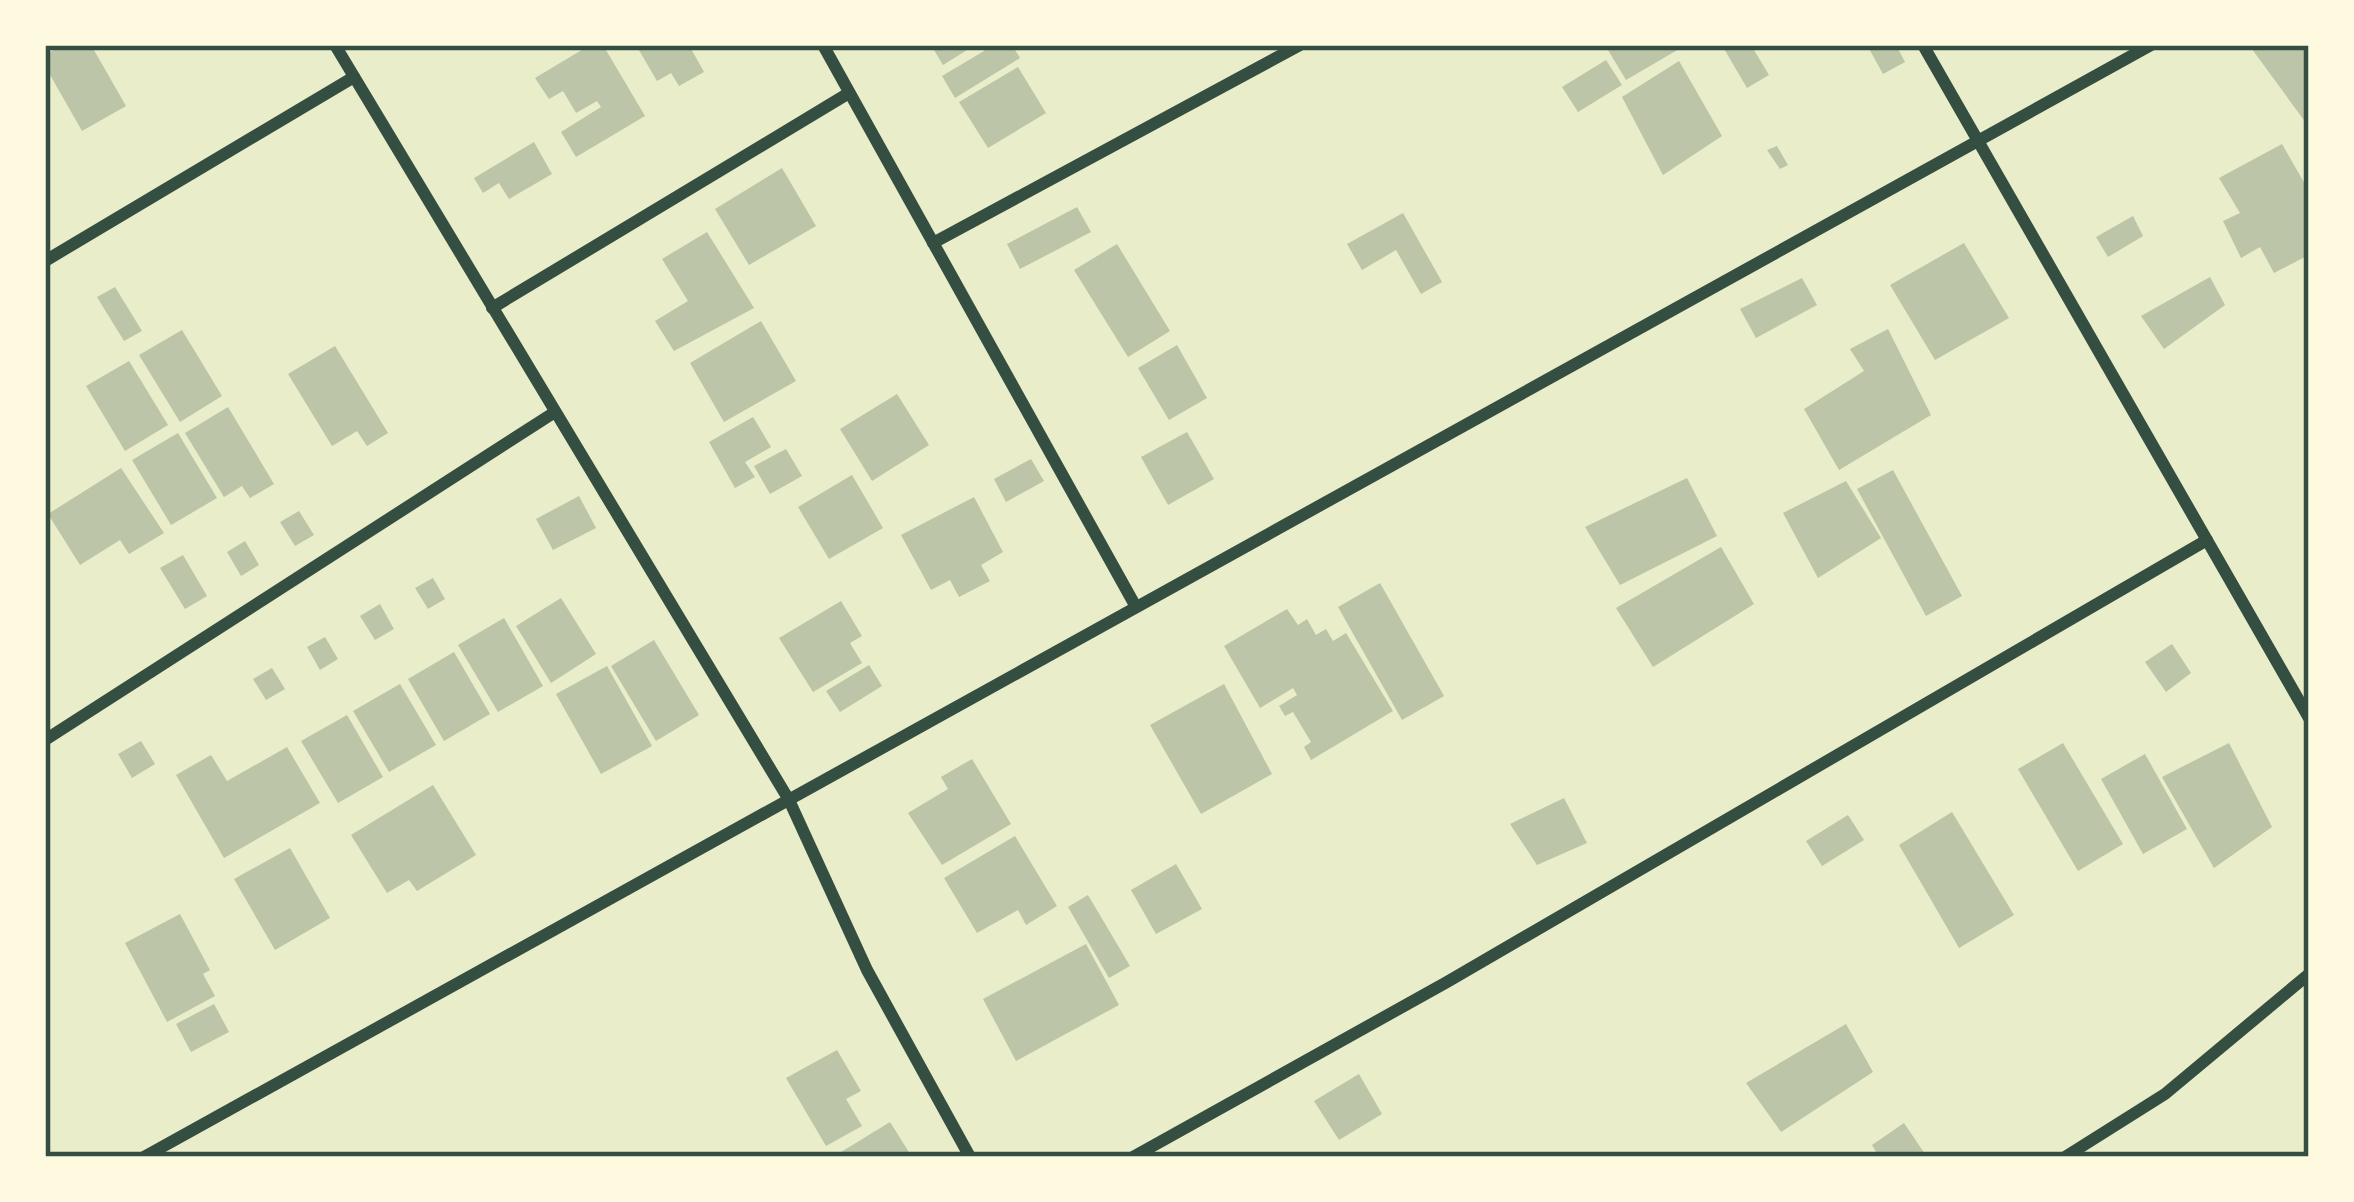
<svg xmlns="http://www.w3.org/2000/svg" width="2354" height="1202" font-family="Mulish,sans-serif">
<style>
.building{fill:#bcc5a7}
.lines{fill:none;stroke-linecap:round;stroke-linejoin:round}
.minor{stroke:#344e41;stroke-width:12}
.neatline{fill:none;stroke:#344e41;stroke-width:4.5}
</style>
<rect width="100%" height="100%" fill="#e9edc9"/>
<g class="building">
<polygon points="62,45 91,45 126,106 82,131 45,66 45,55"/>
<polygon points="590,45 603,45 645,116 576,157 561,132 601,107 597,101 576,113 563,91 549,99 535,78"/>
<polygon points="636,45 689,45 704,72 679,86 671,73 657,81"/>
<polygon points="931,45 975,45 943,65"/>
<polygon points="987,45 1012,45 1020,58 955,98 942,76 984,51"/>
<polygon points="1605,45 1686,45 1626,80"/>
<polygon points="1726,45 1751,45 1769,75 1747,88 1723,47"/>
<polygon points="1867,45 1896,45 1905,62 1883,74"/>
<polygon points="2249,45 2309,48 2309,121 2306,123"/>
<polygon points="1606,60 1622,85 1578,112 1562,87"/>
<polygon points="1679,61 1722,136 1663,175 1622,97"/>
<polygon points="1018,67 1046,113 988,148 959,102"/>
<polygon points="534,142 552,174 509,199 499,183 483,193 474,178"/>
<polygon points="2282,144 2309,191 2309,255 2274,273 2260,247 2241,258 2223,221 2240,213 2219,178"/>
<polygon points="1777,146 1788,165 1780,169 1767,150"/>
<polygon points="782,168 816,226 749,265 715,209"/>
<polygon points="1077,207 1091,232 1020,269 1007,244"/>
<polygon points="1403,213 1442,282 1421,294 1396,250 1362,270 1347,244"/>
<polygon points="2133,216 2143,236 2108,257 2096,237"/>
<polygon points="707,232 754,308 674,351 655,321 688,301 662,259"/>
<polygon points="1964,243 2009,318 1935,360 1890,285"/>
<polygon points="1117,244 1170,331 1128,357 1074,270"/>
<polygon points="2210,277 2225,305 2164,349 2141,316"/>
<polygon points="1802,278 1817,305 1756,338 1740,309"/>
<polygon points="115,287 142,331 124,341 97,297"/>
<polygon points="761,321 796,381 724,422 690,363"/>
<polygon points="1888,329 1931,415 1839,470 1804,409 1864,371 1850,349"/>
<polygon points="182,330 222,396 180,422 139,355"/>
<polygon points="1177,345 1207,398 1169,420 1138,368"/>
<polygon points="335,346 388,433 367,446 357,431 332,446 288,374"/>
<polygon points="129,361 168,425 125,451 86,386"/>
<polygon points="897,394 929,445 872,481 840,429"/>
<polygon points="228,407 274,484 250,498 242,486 224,497 185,433"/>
<polygon points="753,417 771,447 745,462 755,477 735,488 709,442"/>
<polygon points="1187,432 1214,479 1168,505 1141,457"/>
<polygon points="178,433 217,498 171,525 132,460"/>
<polygon points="786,449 802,476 770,494 754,466"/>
<polygon points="1031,459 1044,481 1006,502 994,479"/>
<polygon points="121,468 164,533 129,554 120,540 80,565 48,514"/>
<polygon points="1893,470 1962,596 1926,616 1857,489"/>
<polygon points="852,475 883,528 829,559 798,507"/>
<polygon points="1687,478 1717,536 1620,585 1585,527"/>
<polygon points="1846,481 1881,538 1818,578 1783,513"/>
<polygon points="579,496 596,528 553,550 536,519"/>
<polygon points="974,497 1003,552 981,565 990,581 959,597 950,580 931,590 901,535"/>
<polygon points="299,511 314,535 295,546 280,522"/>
<polygon points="245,541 259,565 241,576 227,552"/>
<polygon points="1721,547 1754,604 1653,667 1616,608"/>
<polygon points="183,555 207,596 185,609 160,568"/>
<polygon points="433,578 445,599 428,609 415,588"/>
<polygon points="1380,583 1444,696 1402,720 1338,607"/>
<polygon points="561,598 596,654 551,683 516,626"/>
<polygon points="841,601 862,636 850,643 862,663 813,692 779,638"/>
<polygon points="380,604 394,629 375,640 360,616"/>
<polygon points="1287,609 1298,625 1307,619 1316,635 1326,629 1333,641 1346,633 1393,711 1311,760 1304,747 1311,742 1293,712 1285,716 1279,706 1297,695 1293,688 1260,708 1224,646"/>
<polygon points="504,618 543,686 498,712 458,645"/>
<polygon points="325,637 338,659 320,670 307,647"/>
<polygon points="654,640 699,715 656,741 611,666"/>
<polygon points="2172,644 2191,673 2166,692 2145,662"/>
<polygon points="454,652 490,714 444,741 408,679"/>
<polygon points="869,665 882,686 840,712 826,691"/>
<polygon points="607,666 652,746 601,774 556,694"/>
<polygon points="272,668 285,689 266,700 253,679"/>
<polygon points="400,684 436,745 389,772 353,711"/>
<polygon points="1224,684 1272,774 1201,814 1150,725"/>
<polygon points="347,715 383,777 338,803 301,741"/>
<polygon points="141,741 155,764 132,778 118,754"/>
<polygon points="2063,743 2123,844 2078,871 2018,769"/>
<polygon points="2229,743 2272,827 2214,868 2162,777"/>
<polygon points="287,747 320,803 224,858 176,775 211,755 227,781"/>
<polygon points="2145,754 2187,829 2143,854 2101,779"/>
<polygon points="972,759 1011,824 942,865 908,813 948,789 941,777"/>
<polygon points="433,785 476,855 417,891 409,880 387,893 351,835"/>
<polygon points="1564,798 1587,843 1537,865 1510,824"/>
<polygon points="1952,812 2014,915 1959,948 1899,845"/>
<polygon points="1848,815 1864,840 1822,866 1806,841"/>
<polygon points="1015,836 1057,906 1026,925 1018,910 977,933 944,878"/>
<polygon points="290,848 330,918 275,950 234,879"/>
<polygon points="1176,864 1202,909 1156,934 1131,890"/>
<polygon points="1088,895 1130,966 1109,978 1068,907"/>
<polygon points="180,914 210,970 203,974 215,996 167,1022 125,943"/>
<polygon points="1086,944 1119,1005 1016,1061 983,999"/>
<polygon points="214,1004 229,1032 191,1052 176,1024"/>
<polygon points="1846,1024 1873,1072 1781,1132 1746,1083"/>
<polygon points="837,1050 861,1091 846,1099 862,1126 826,1146 786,1078"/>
<polygon points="1359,1074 1382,1114 1339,1140 1314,1101"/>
<polygon points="890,1122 912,1157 833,1157"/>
<polygon points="1904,1123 1927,1157 1879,1157 1872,1145"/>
</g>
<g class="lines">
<g class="minor">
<polyline points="335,45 789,800 867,970 970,1157"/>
<polyline points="823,45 1136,607"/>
<polyline points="1923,45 2309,718"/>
<polyline points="933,243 1300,45"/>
<polyline points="45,261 354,77"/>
<polyline points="492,308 849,93"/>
<polyline points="45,740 555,412"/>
<polyline points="144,1157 2151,45"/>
<polyline points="1133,1157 1447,982 2207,540"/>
<polyline points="2065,1157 2165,1094 2309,974"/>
</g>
</g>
<rect width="2354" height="1202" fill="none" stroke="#fefae0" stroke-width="96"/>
<rect x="48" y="48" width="2258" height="1106" class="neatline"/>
</svg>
